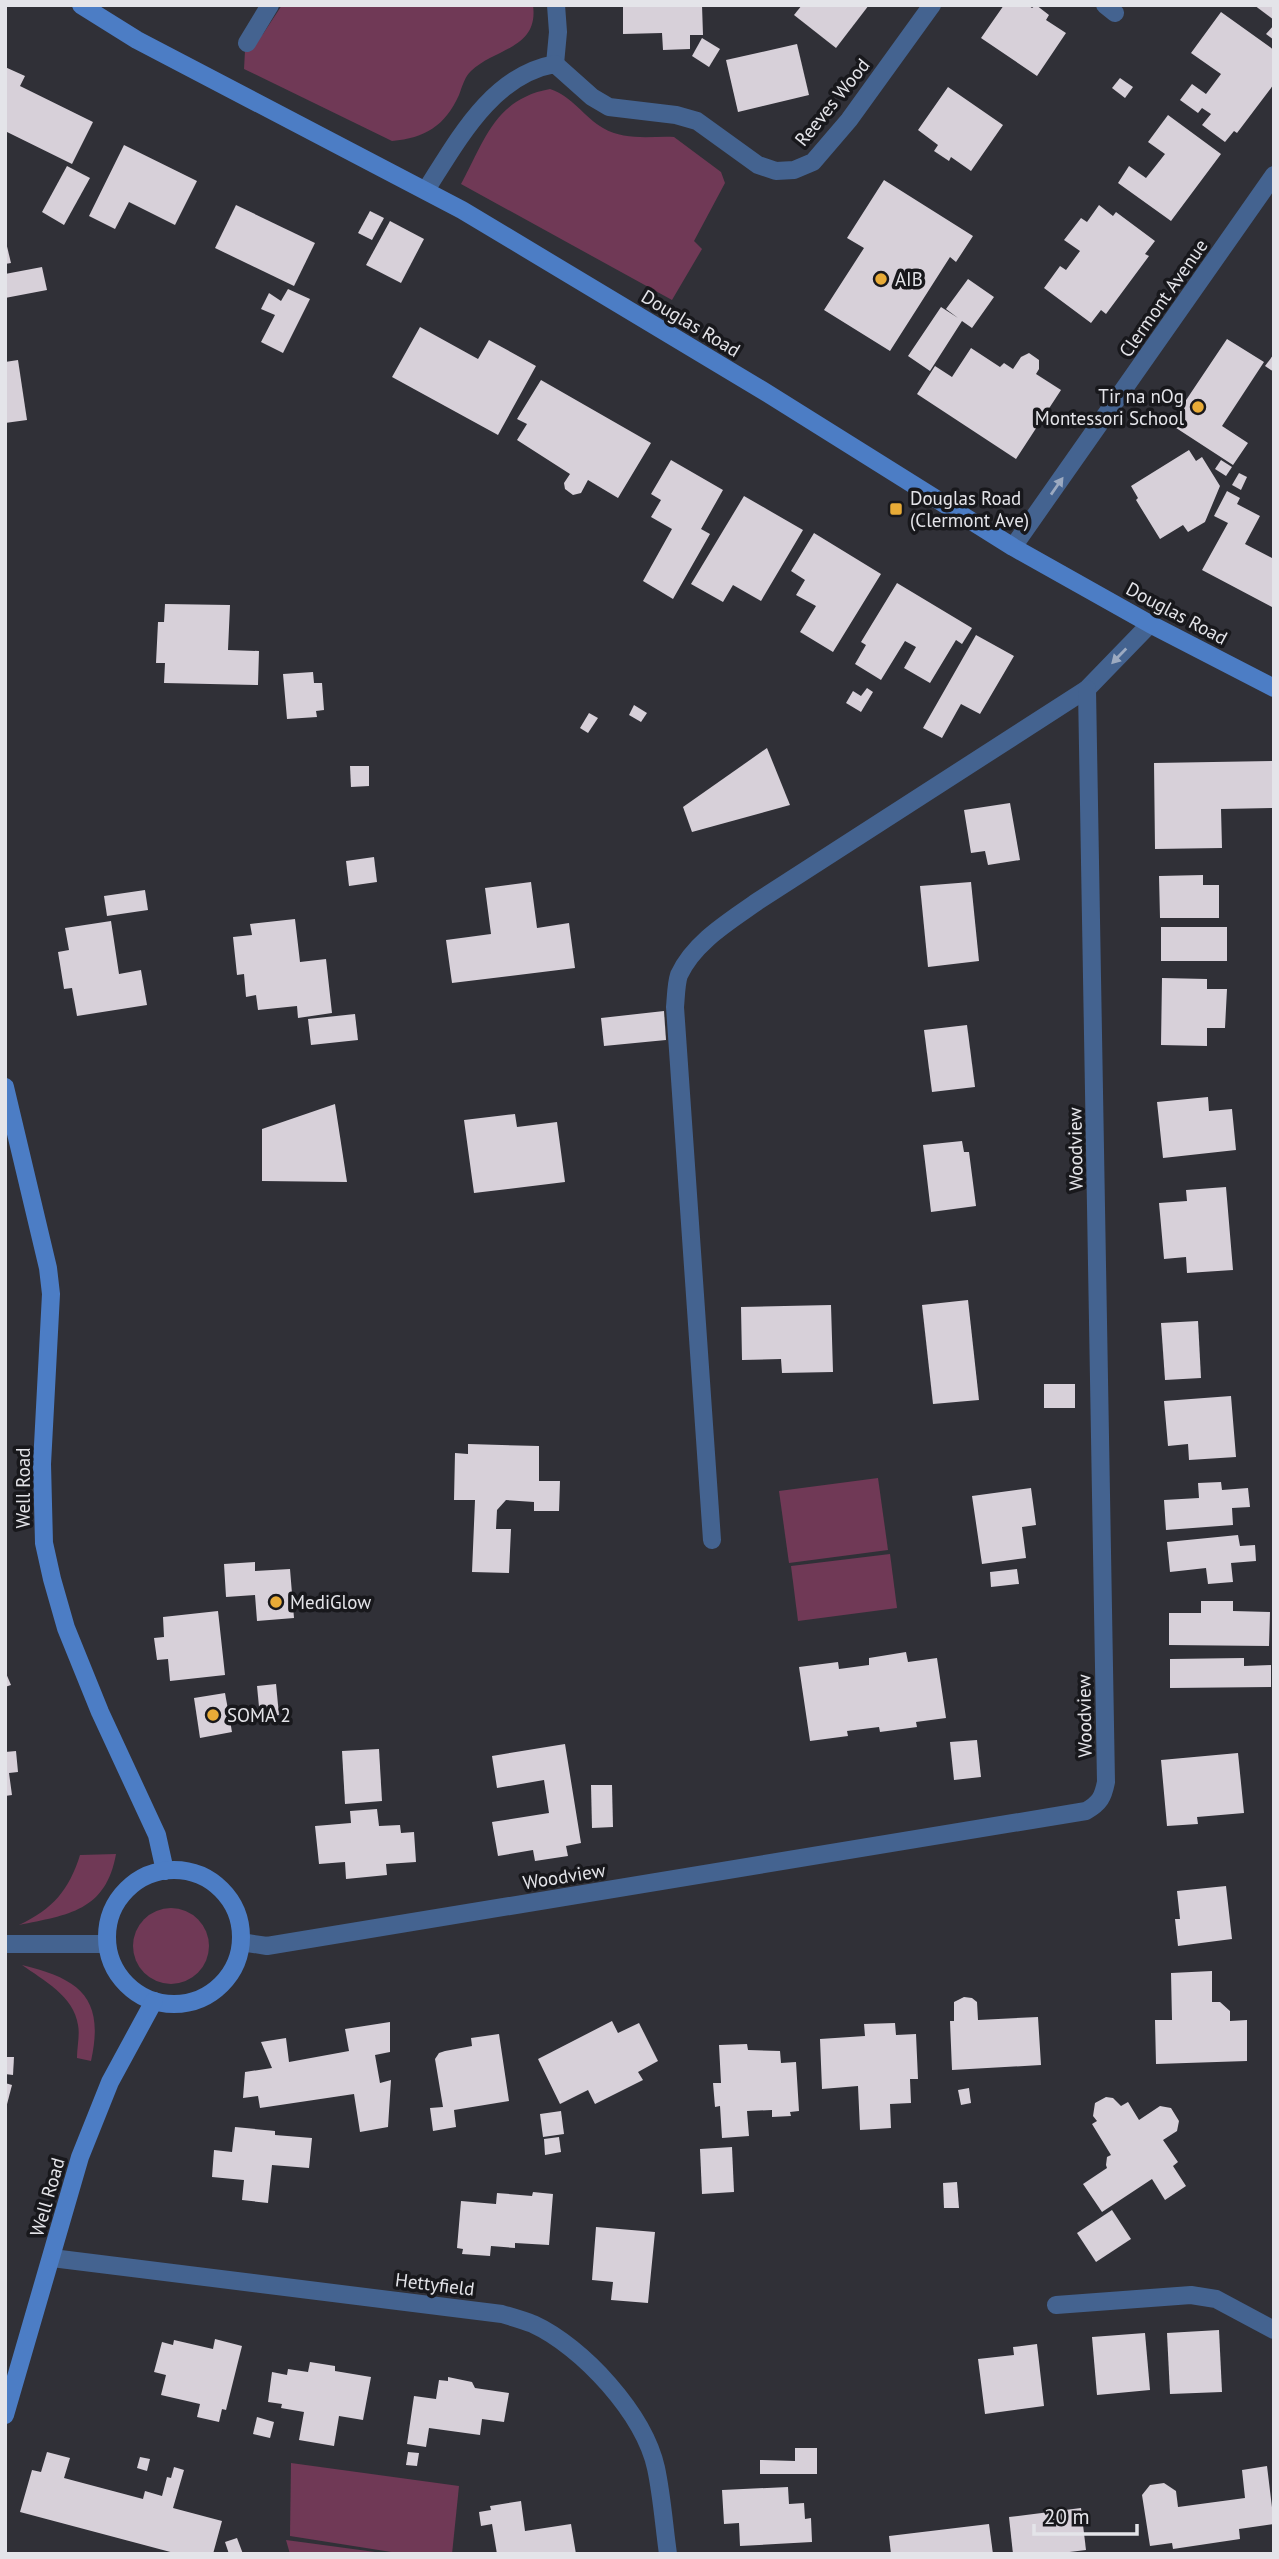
<svg xmlns="http://www.w3.org/2000/svg" width="1279" height="2559" font-family="'PT Sans',sans-serif">
<style>
.green{fill:#703956}
.building{fill:#d7d0d9}
.lines{fill:none;stroke-linecap:round;stroke-linejoin:round}
.street{stroke:#446390;stroke-width:18}
.secondary{stroke:#4c7dc5;stroke-width:18}
.oneway{fill:#9caac1}
.poi-dot{fill:#e8ab37;stroke:#18181c;stroke-width:2.5}
.labels{text-anchor:middle;stroke-width:7;stroke-linejoin:round;paint-order:stroke}
.street-label{font-size:19px;fill:#e4e4e9;stroke:#18181c}
.poi-label{font-size:19px;fill:#e4e4e9;stroke:#18181c;text-anchor:start}
</style>
<rect width="100%" height="100%" fill="#303037"/>
<g class="green">
<path d="M282,5H533C539,49 495,48 471,71C465,76 462,87 459,95C445,126 425,138 392,141L244,69L245,51L263,34Z"/>
<path d="M550,89C572,96 584,117 603,128C625,141 650,136 674,137L721,172L725,183L694,241L702,249L672,300L461,184C485,140 495,99 550,89Z"/>
<polygon points="878,1478 888,1550 789,1563 779,1491"/>
<polygon points="890,1554 897,1608 798,1621 791,1566"/>
<path d="M116,1854C106,1911 68,1915 19,1925C53,1909 69,1890 80,1855Z"/>
<circle cx="171" cy="1946" r="38"/>
<path d="M22,1965C80,1979 105,1998 91,2061L77,2058C77,2047 80,2035 78,2025C74,1996 43,1980 22,1965Z"/>
<polygon points="291,2463 459,2486 452,2554 404,2554 290,2536"/>
<polygon points="286,2540 390,2554 290,2554"/>
</g>
<g class="building">
<polygon points="623,5 702,5 703,35 690,35 690,49 663,50 662,33 623,34"/>
<polygon points="802,5 869,5 836,48 794,15"/>
<polygon points="1004,5 1028,5 1032,8 1036,5 1049,15 1046,20 1066,33 1037,76 981,38"/>
<polygon points="1254,5 1272,5 1274,20"/>
<polygon points="1221,12 1274,50 1274,84 1237,133 1234,131 1225,142 1202,125 1211,114 1202,108 1198,113 1180,100 1192,84 1206,94 1221,74 1191,53"/>
<polygon points="1274,25 1274,40 1266,34"/>
<polygon points="702,38 720,49 709,67 692,56"/>
<polygon points="797,44 809,95 738,112 726,60"/>
<polygon points="5,67 25,76 20,86 93,122 72,164 5,131"/>
<polygon points="1120,78 1133,87 1125,98 1112,88"/>
<polygon points="948,87 1003,125 971,171 951,157 949,161 934,151 938,145 918,130"/>
<polygon points="1168,115 1221,154 1171,221 1118,183 1129,166 1146,178 1154,168 1165,154 1148,142"/>
<polygon points="124,145 197,181 175,225 129,202 115,229 89,216"/>
<polygon points="67,166 90,178 64,225 42,212"/>
<polygon points="884,180 973,236 956,262 950,257 890,351 824,310 864,248 847,238"/>
<polygon points="236,205 315,243 294,286 215,248"/>
<polygon points="1099,205 1113,216 1116,212 1155,241 1145,254 1149,256 1106,314 1101,310 1091,323 1044,288 1060,266 1066,270 1080,251 1064,240 1081,218 1087,222"/>
<polygon points="370,211 384,218 372,240 358,233"/>
<polygon points="390,221 424,239 401,283 366,265"/>
<polygon points="5,238 11,263 5,264"/>
<polygon points="42,267 47,290 5,298 5,274"/>
<polygon points="968,279 994,297 972,328 962,321 930,371 908,356 941,307 958,318 946,309"/>
<polygon points="288,289 310,299 283,353 261,342 275,315 261,309 269,293 281,301"/>
<polygon points="420,327 478,359 489,340 536,366 498,435 392,377"/>
<polygon points="1227,339 1264,362 1222,426 1248,443 1233,465 1170,424"/>
<polygon points="971,348 1000,367 1004,363 1013,369 1021,357 1029,353 1039,360 1039,369 1036,374 1061,390 1016,459 917,394 935,366 952,377"/>
<polygon points="1274,354 1274,372 1265,366"/>
<polygon points="18,360 27,420 5,423 5,362"/>
<polygon points="541,380 651,443 618,498 588,480 581,493 573,495 565,489 564,483 570,474 517,440 527,424 517,419"/>
<polygon points="1189,450 1196,461 1202,457 1220,486 1205,522 1188,532 1183,525 1160,539 1136,500 1138,498 1131,486"/>
<polygon points="671,460 723,490 701,529 710,534 673,599 643,581 672,529 651,517 661,500 651,494"/>
<polygon points="1221,460 1232,467 1226,476 1215,469"/>
<polygon points="1239,473 1247,477 1241,490 1232,485"/>
<polygon points="1227,491 1240,498 1237,504 1260,516 1245,544 1274,559 1274,608 1202,570 1228,523 1214,516"/>
<polygon points="744,496 803,530 761,601 733,585 723,602 691,584"/>
<polygon points="814,533 881,574 833,652 800,632 816,606 796,595 805,580 791,571"/>
<polygon points="897,583 972,628 962,644 956,640 930,683 904,668 916,647 905,641 881,680 855,664 866,645 861,642"/>
<polygon points="165,604 230,605 228,650 259,651 258,685 164,683 165,663 156,663 158,622 164,622"/>
<polygon points="976,635 1014,656 980,714 961,704 942,738 923,728"/>
<polygon points="313,672 314,683 322,683 324,710 316,711 317,717 287,719 283,674"/>
<polygon points="867,688 873,692 861,712 846,703 853,691 861,696"/>
<polygon points="634,705 647,713 641,722 629,715"/>
<polygon points="589,713 598,718 588,733 580,728"/>
<polygon points="767,748 790,805 692,832 683,807"/>
<polygon points="1274,761 1274,808 1221,809 1222,848 1155,849 1154,763"/>
<polygon points="350,766 369,766 369,786 351,787"/>
<polygon points="1010,803 1020,860 988,865 985,851 971,853 964,810"/>
<polygon points="374,857 377,882 349,886 346,861"/>
<polygon points="1203,875 1203,885 1219,885 1219,918 1160,918 1159,876"/>
<polygon points="531,882 537,928 569,923 575,968 452,983 446,940 491,934 485,888"/>
<polygon points="971,882 979,961 928,967 920,886"/>
<polygon points="145,890 148,910 107,916 104,896"/>
<polygon points="295,919 300,962 326,959 332,1013 298,1018 297,1006 258,1010 256,995 246,997 244,974 237,975 233,937 252,935 250,924"/>
<polygon points="111,921 119,974 141,970 147,1005 77,1016 72,988 64,989 58,952 69,950 65,928"/>
<rect x="1161" y="927" width="66" height="34"/>
<polygon points="1162,978 1207,979 1207,989 1227,989 1225,1028 1207,1028 1207,1046 1161,1045"/>
<polygon points="664,1011 666,1040 604,1046 601,1018"/>
<polygon points="355,1014 358,1040 311,1045 308,1019"/>
<polygon points="967,1025 975,1087 932,1092 924,1030"/>
<polygon points="1208,1097 1209,1111 1232,1109 1236,1150 1163,1158 1157,1102"/>
<polygon points="335,1104 347,1182 262,1181 262,1129"/>
<polygon points="515,1114 517,1127 557,1122 565,1182 474,1193 464,1120"/>
<polygon points="962,1141 964,1152 969,1152 976,1206 931,1212 923,1145"/>
<polygon points="1226,1187 1233,1270 1187,1273 1186,1257 1164,1259 1159,1203 1187,1201 1186,1190"/>
<polygon points="968,1300 979,1400 933,1404 922,1305"/>
<polygon points="831,1305 833,1372 782,1373 781,1359 742,1360 741,1307"/>
<polygon points="1198,1321 1201,1378 1165,1380 1161,1323"/>
<rect x="1044" y="1384" width="31" height="24"/>
<polygon points="1231,1396 1236,1457 1189,1460 1188,1444 1168,1446 1164,1401"/>
<polygon points="468,1444 539,1446 539,1481 560,1481 559,1511 534,1511 534,1502 506,1500 497,1510 496,1529 511,1529 509,1573 472,1572 475,1500 454,1500 455,1453 468,1454"/>
<polygon points="1221,1482 1222,1490 1248,1488 1250,1507 1232,1508 1233,1525 1166,1530 1164,1500 1199,1498 1198,1483"/>
<polygon points="1031,1488 1036,1525 1022,1527 1026,1558 982,1564 972,1496"/>
<polygon points="1238,1535 1240,1546 1255,1545 1256,1561 1231,1563 1233,1582 1208,1584 1206,1568 1170,1572 1167,1542"/>
<polygon points="255,1562 255,1571 290,1569 294,1618 257,1621 255,1595 226,1597 224,1564"/>
<polygon points="1017,1569 1019,1584 991,1587 990,1572"/>
<polygon points="1201,1601 1233,1601 1233,1611 1270,1612 1269,1646 1169,1645 1169,1613 1201,1613"/>
<polygon points="218,1611 225,1675 170,1681 168,1659 157,1660 154,1638 164,1637 163,1617"/>
<polygon points="906,1652 908,1662 937,1658 946,1718 916,1722 917,1727 880,1732 879,1727 847,1731 848,1736 810,1741 799,1667 838,1662 839,1669 869,1665 869,1658"/>
<polygon points="1244,1658 1244,1666 1271,1665 1271,1687 1170,1688 1170,1659"/>
<polygon points="5,1671 11,1685 5,1687"/>
<polygon points="276,1684 279,1715 260,1717 257,1686"/>
<polygon points="225,1693 232,1732 200,1738 194,1698"/>
<polygon points="977,1740 981,1777 954,1780 950,1742"/>
<polygon points="565,1744 581,1843 566,1846 568,1856 535,1861 533,1850 498,1856 492,1822 549,1813 544,1780 497,1788 492,1756"/>
<polygon points="379,1749 382,1801 345,1804 342,1751"/>
<polygon points="16,1751 18,1772 9,1773 12,1795 5,1796 5,1752"/>
<polygon points="1238,1753 1244,1813 1197,1817 1198,1824 1167,1826 1161,1760"/>
<polygon points="591,1785 612,1785 613,1827 592,1828"/>
<polygon points="377,1809 379,1826 400,1825 401,1833 414,1832 416,1862 386,1864 387,1875 346,1879 345,1862 319,1864 315,1826 351,1823 350,1811"/>
<polygon points="1226,1886 1232,1939 1178,1946 1175,1919 1180,1919 1177,1891"/>
<polygon points="1212,1971 1212,2002 1220,2002 1230,2011 1230,2021 1247,2020 1247,2061 1156,2064 1155,2020 1172,2020 1171,1973"/>
<polygon points="964,1997 972,1998 977,2002 978,2020 1038,2017 1041,2065 952,2070 950,2021 954,2021 954,2002"/>
<polygon points="612,2021 618,2033 639,2023 658,2061 638,2072 643,2080 595,2104 588,2090 560,2104 538,2059"/>
<polygon points="390,2022 390,2052 375,2055 380,2083 391,2080 388,2127 360,2132 354,2094 260,2108 258,2096 243,2098 245,2072 272,2068 261,2042 286,2038 289,2062 349,2051 345,2029"/>
<polygon points="895,2023 896,2035 916,2034 918,2079 910,2079 911,2103 890,2104 891,2128 860,2130 858,2086 822,2089 820,2039 865,2036 864,2024"/>
<polygon points="499,2034 509,2101 454,2110 456,2127 433,2131 430,2108 443,2107 435,2059 439,2053 445,2051 472,2046 471,2038"/>
<polygon points="747,2044 748,2050 780,2051 781,2063 796,2062 799,2111 790,2112 791,2116 772,2117 772,2110 747,2111 749,2136 722,2138 720,2106 715,2107 713,2083 721,2083 719,2045"/>
<polygon points="5,2057 14,2057 13,2075 5,2074"/>
<polygon points="5,2083 12,2085 6,2108 5,2108"/>
<polygon points="969,2088 971,2103 961,2105 958,2090"/>
<polygon points="1106,2097 1113,2098 1121,2106 1128,2102 1139,2120 1160,2106 1171,2108 1179,2121 1177,2131 1163,2140 1178,2162 1173,2166 1186,2186 1165,2200 1152,2179 1102,2212 1083,2184 1107,2168 1106,2165 1107,2157 1111,2155 1092,2124 1097,2121 1093,2116 1095,2103"/>
<polygon points="561,2111 564,2134 543,2137 540,2114"/>
<polygon points="235,2127 275,2131 275,2135 312,2138 309,2168 272,2165 268,2203 242,2200 244,2180 212,2177 214,2150 232,2152"/>
<polygon points="559,2137 561,2152 545,2155 544,2139"/>
<polygon points="732,2147 734,2192 702,2194 700,2149"/>
<polygon points="957,2182 959,2208 944,2208 943,2183"/>
<polygon points="533,2192 553,2194 549,2245 515,2243 515,2248 491,2246 490,2256 462,2254 463,2249 457,2248 461,2201 496,2204 497,2193 532,2196"/>
<polygon points="1112,2210 1131,2239 1096,2262 1077,2233"/>
<polygon points="596,2227 655,2232 648,2303 611,2300 613,2282 592,2280"/>
<polygon points="1219,2330 1222,2392 1170,2394 1167,2333"/>
<polygon points="1145,2333 1150,2390 1097,2395 1092,2337"/>
<polygon points="215,2339 242,2346 226,2410 222,2409 219,2422 197,2417 200,2404 161,2395 166,2375 154,2372 162,2342 173,2345 174,2340 213,2349"/>
<polygon points="1037,2344 1044,2406 985,2414 978,2359 1014,2355 1013,2347"/>
<polygon points="310,2362 335,2366 335,2371 371,2377 363,2420 339,2416 334,2446 299,2440 304,2412 281,2408 282,2404 268,2402 272,2372 287,2375 288,2369 308,2372"/>
<polygon points="448,2377 472,2382 475,2388 509,2393 504,2422 482,2419 480,2435 429,2428 426,2447 407,2444 414,2396 436,2399 439,2380 448,2381"/>
<polygon points="257,2417 274,2422 270,2438 253,2434"/>
<polygon points="795,2448 817,2448 817,2474 760,2474 760,2460 795,2461"/>
<polygon points="47,2452 70,2458 64,2478 143,2499 145,2491 162,2496 167,2477 171,2478 174,2467 184,2470 173,2508 222,2521 213,2554 178,2554 20,2512 32,2470 41,2472"/>
<polygon points="408,2452 419,2453 417,2466 406,2465"/>
<polygon points="140,2457 150,2459 147,2471 137,2468"/>
<polygon points="1267,2466 1274,2524 1239,2529 1240,2539 1173,2549 1172,2543 1150,2546 1142,2495 1150,2485 1164,2483 1176,2491 1178,2507 1245,2498 1242,2470"/>
<polygon points="788,2487 789,2504 804,2503 805,2519 811,2518 812,2542 740,2546 739,2523 724,2524 722,2490"/>
<polygon points="521,2501 525,2531 571,2524 576,2554 497,2554 492,2524 481,2526 479,2512 491,2510 490,2506"/>
<polygon points="1081,2508 1086,2550 1053,2554 1013,2554 1009,2517"/>
<polygon points="989,2524 993,2554 891,2554 889,2536"/>
<polygon points="237,2538 243,2554 229,2554 225,2542"/>
</g>
<g class="lines">
<g class="street">
<polyline points="1105,5 1115,13"/>
<polyline points="247,43 270,5"/>
<polyline points="555,64 558,32 556,5"/>
<path d="M426,190C458,140 492,75 555,64L592,97L609,107L676,115L697,121L758,165L776,171L794,170L813,162L849,120L932,5"/>
<polyline points="1013,547 1274,175"/>
<path d="M712,1540L675,1007C676,997 676,984 679,975C694,942 730,921 758,901L1087,689L1150,624"/>
<path d="M241,1942L267,1946L1086,1811C1100,1803 1103,1797 1106,1782L1087,689"/>
<polyline points="5,1944 107,1944"/>
<path d="M52,2258L502,2314C512,2317 523,2320 533,2324C583,2347 644,2414 656,2468C662,2496 664,2526 668,2554"/>
<polyline points="1056,2305 1191,2295 1216,2299 1274,2330"/>
</g>
<g class="secondary">
<polyline points="81,5 137,40 462,210 762,390 1013,547 1150,624 1274,688"/>
<polyline points="5,1087 48,1268 51,1294 42,1464 44,1543 52,1579 66,1628 100,1712 157,1835 165,1871"/>
<circle cx="174" cy="1937" r="67"/>
<polyline points="5,2415 80,2157 110,2082 154,2001"/>
</g>
</g>
<defs><path id="oneway-solid" d="M-6-.8H1V-3.2L6.5 0L1 3.2V.8H-6Z" transform="scale(1.75)"/></defs>
<g class="oneway">
<use href="#oneway-solid" transform="translate(1057 486) rotate(-55)"/>
<use href="#oneway-solid" transform="translate(1119 656) rotate(134)"/>
</g>
<g class="poi-dot">
<circle cx="881" cy="279" r="7"/>
<circle cx="1198" cy="407" r="7"/>
<rect x="889" y="502" width="14" height="14" rx="3.5"/>
<circle cx="276" cy="1602" r="7"/>
<circle cx="213" cy="1715" r="7"/>
</g>
<g class="labels">
<g class="street-label">
<text transform="translate(832 102) rotate(-51)" y="7">Reeves Wood</text>
<text transform="translate(1163 298) rotate(-55)" y="7">Clermont Avenue</text>
<text transform="translate(691 323) rotate(31)" y="7">Douglas Road</text>
<text transform="translate(1177 613) rotate(28)" y="7">Douglas Road</text>
<text transform="translate(1075 1149) rotate(-91)" y="7">Woodview</text>
<text transform="translate(23 1488) rotate(-90)" y="7">Well Road</text>
<text transform="translate(1084 1716) rotate(-91)" y="7">Woodview</text>
<text transform="translate(564 1876) rotate(-9)" y="7">Woodview</text>
<text transform="translate(47 2197) rotate(-74)" y="7">Well Road</text>
<text transform="translate(435 2284) rotate(7)" y="7">Hettyfield</text>
</g>
<g class="poi-label">
<text x="895" y="286">AIB</text>
<text x="1184" y="403" text-anchor="end">Tir na nOg<tspan x="1184" dy="22">Montessori School</tspan></text>
<text x="910" y="505">Douglas Road<tspan x="910" dy="22">(Clermont Ave)</tspan></text>
<text x="290" y="1609">MediGlow</text>
<text x="227" y="1722">SOMA 2</text>
</g>
</g>
<rect width="1279" height="2559" fill="none" stroke="#e4e4e9" stroke-width="14"/>
<path d="M1034 2524v10h103v-10" fill="none" stroke="#e4e4e9" stroke-width="3.5"/>
<text x="1044" y="2524" font-size="21" fill="#e4e4e9" stroke="#18181c" stroke-width="5" paint-order="stroke">20 m</text>
</svg>
